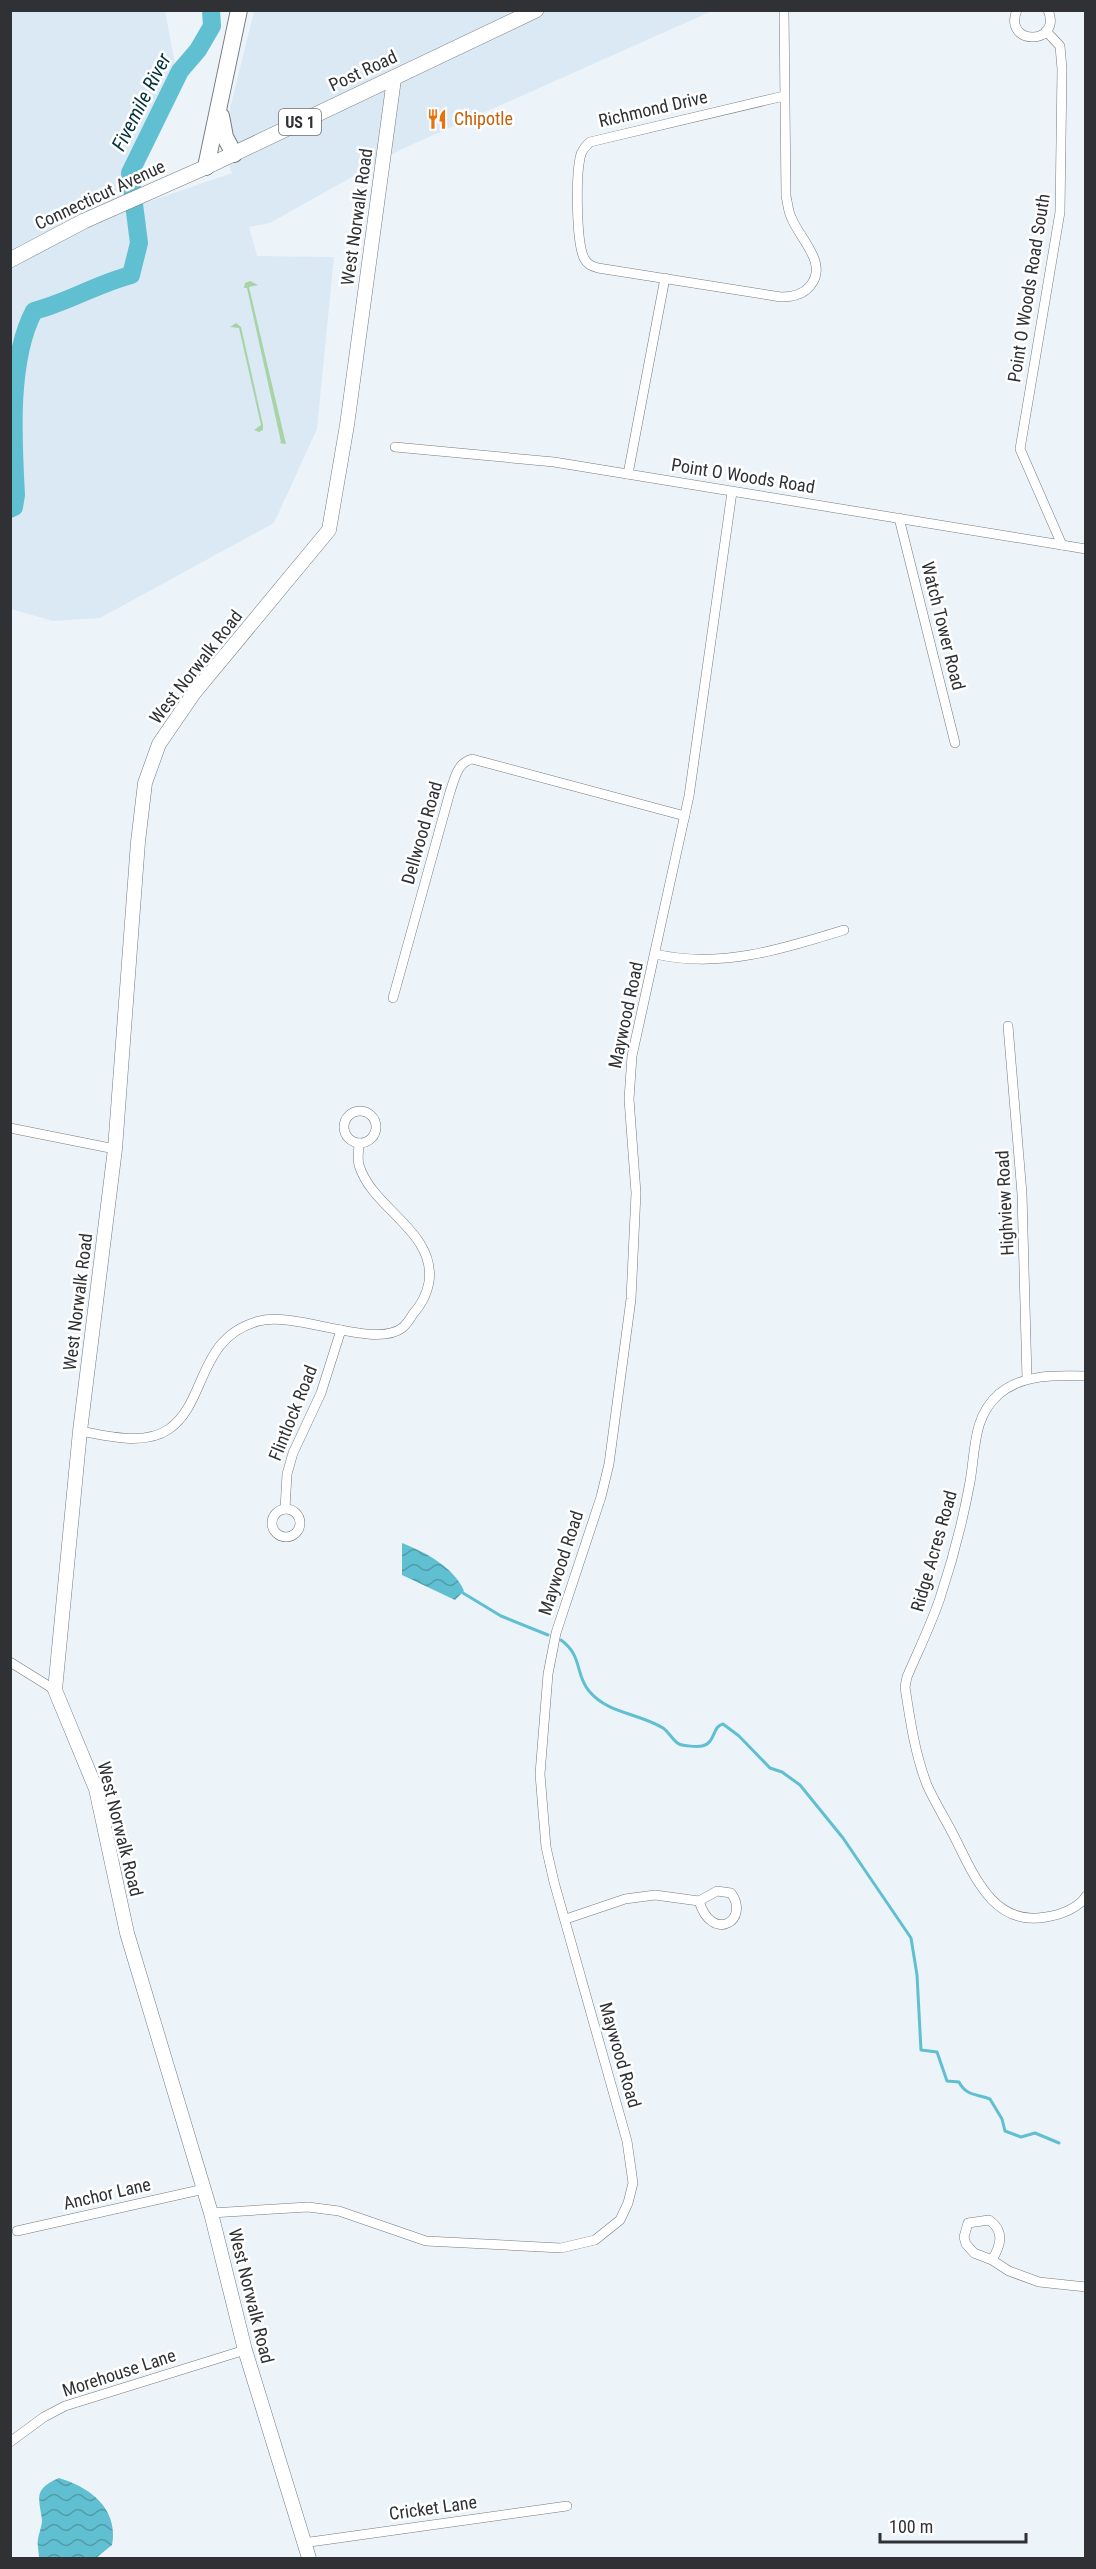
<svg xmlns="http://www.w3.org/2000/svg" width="1096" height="2569" font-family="'Roboto Condensed',sans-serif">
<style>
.built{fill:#dbe9f4}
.grass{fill:#a7d3a5}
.water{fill:url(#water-waves)}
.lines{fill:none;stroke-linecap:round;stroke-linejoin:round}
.stream{stroke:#60bfd0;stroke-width:3}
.river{stroke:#60bfd0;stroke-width:18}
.street-casing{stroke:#747b81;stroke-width:10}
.secondary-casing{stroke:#747b81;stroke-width:15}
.primary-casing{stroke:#747b81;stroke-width:16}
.highway-casing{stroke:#747b81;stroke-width:18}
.street{stroke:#fff;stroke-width:9}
.secondary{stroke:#fff;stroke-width:14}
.primary{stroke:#fff;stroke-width:15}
.highway{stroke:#fff;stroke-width:16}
.labels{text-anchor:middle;stroke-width:5;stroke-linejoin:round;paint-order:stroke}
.shield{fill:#fff;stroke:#6d6f71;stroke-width:1.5}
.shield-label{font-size:16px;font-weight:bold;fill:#2f3134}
.street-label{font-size:18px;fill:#2f3134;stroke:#fff}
.food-label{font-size:18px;fill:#c56008;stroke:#fff;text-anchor:start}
.water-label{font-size:20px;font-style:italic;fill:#03333a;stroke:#fff}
</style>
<defs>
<pattern id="water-waves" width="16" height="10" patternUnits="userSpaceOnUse" patternTransform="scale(1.5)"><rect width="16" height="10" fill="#60bfd0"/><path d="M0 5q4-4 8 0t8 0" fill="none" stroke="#509caa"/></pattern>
</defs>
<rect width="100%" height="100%" fill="#ecf4fa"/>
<polygon class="built" points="10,11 165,11 176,69 131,160 123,190 121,211 232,173 221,145 254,11 712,11 400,150 270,223 249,227 257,256 334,257 317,429 274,523 100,618 53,621 11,609"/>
<g class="grass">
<polygon points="250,281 258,285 249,287 286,444 279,443 281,442 247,288 244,288 245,283"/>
<polygon points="236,323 241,327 263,425 263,430 259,432 254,430 261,425 239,328 230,327"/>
</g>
<g class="water">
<path d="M402,1543C425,1552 454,1567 464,1591L455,1600L402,1575Z"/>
<path d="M59,2478C90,2487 119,2509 112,2545L96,2558H39C39,2552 37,2546 38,2539C39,2533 42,2526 42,2520C39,2498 33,2489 59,2478Z"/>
</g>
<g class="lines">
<g class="stream">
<polyline points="463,1593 501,1616 548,1635"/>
<path d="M561,1640C583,1656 575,1675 589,1691C608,1714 639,1713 663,1728C669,1732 673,1741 679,1744C684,1746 697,1747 702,1746C716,1743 712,1726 723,1724L739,1736L770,1768L782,1772L800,1785L843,1838L911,1938L917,1975L921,2050L937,2052L947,2081L959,2082C966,2096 977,2094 990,2099L1002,2119L1005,2131L1021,2137L1035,2133L1059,2143"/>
</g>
<path class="river" d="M10,509L14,507L16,495C13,440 8,360 34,311C68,302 97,284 131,275L139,243L130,173L180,71L198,50L212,26L211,10"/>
<g class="street-casing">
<g id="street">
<path d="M1017,10C1002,46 1063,46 1048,10"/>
<polyline points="1046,31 1060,46 1062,69 1060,212 1020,449 1062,545"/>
<path d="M784,96L590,142C585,147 581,151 580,158C576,177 576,241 584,258C587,264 591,266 598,268L781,297C792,297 803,295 810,286C829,264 800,239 792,219C788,212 788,204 786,196L784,10"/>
<polyline points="395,447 554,462 1086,549"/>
<polyline points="628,474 665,278"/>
<polyline points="899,518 955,743"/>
<path d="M655,954C720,969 783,949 844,930"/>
<path d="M393,998L450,792C455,778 457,763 472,759L685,816"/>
<polyline points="1008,1026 1022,1194 1027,1379"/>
<circle cx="360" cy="1127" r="16"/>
<polyline points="10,1128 115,1149"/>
<path d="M1086,1376C1057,1375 1022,1374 999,1394C971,1418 976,1455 969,1487C962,1524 952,1562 940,1598C931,1625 918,1651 907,1677L905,1687C910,1720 915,1754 927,1785C935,1803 946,1820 955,1838C974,1876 994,1927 1046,1917C1060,1915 1079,1908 1086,1896"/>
<path d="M80,1431C106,1436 145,1446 169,1429C207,1403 197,1337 259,1321C295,1311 375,1349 402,1328C406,1325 410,1319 413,1314C421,1305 427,1294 429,1282C436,1231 372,1209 359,1165C357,1158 359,1150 359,1143"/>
<circle cx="286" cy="1523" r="14"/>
<polyline points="285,1509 287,1474 293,1453 321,1393 341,1330"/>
<polyline points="10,1662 55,1690"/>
<path d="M566,1919L625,1899L655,1895L699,1901L717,1891L731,1893C751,1920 712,1944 699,1901"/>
<polyline points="211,2213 308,2207 339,2211 426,2241 561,2248 595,2240 620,2220 628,2203 633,2183 627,2141 554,1882 546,1847 540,1774 548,1674 556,1633 601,1497 609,1464 631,1299 636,1193 629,1099 632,1056 689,796 732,492"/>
<polyline points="17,2231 204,2189"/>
<path d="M992,2260C1001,2245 1005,2231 989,2220L968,2223L964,2237L966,2244L974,2253L992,2260L1009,2271L1039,2282L1086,2287"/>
<polyline points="10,2442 44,2417 65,2406 245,2350"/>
<polyline points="303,2543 567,2506"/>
</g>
</g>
<g class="secondary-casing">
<polyline id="secondary" points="309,2558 245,2350 211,2213 127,1933 96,1789 55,1690 80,1431 115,1149 138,842 145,783 159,744 194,693 329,530 347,425 394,79"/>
</g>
<g class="primary-casing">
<polyline id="primary" points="10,260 84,221 206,167 536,10"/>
</g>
<g class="highway-casing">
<g id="highway">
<polyline points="221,116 225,137 234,154"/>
<polyline points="206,167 239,10"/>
</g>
</g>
<use href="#street" class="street"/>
<use href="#secondary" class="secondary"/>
<use href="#primary" class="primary"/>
<use href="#highway" class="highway"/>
</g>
<defs>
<g id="restaurant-bare" transform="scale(1.62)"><path d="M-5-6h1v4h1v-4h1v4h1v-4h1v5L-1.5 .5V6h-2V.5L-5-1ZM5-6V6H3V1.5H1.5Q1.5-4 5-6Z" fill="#e8710a" stroke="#fff" stroke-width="2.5" paint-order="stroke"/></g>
</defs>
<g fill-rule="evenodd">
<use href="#restaurant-bare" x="437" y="119"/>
</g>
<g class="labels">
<rect class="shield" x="279" y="109" width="42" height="26" rx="4.5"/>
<g class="shield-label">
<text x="300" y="128">US 1</text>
</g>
<g class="street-label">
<text transform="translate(363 71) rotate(-25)" y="6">Post Road</text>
<text transform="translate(653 109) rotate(-13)" y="6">Richmond Drive</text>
<text transform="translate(100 195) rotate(-25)" y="6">Connecticut Avenue</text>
<text transform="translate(357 217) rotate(-82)" y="6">West Norwalk Road</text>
<text transform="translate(1029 288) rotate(-81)" y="6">Point O Woods Road South</text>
<text transform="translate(743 476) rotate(9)" y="6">Point O Woods Road</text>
<text transform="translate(943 626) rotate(76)" y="6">Watch Tower Road</text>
<text transform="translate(196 667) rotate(-52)" y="6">West Norwalk Road</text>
<text transform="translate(422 833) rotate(-74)" y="6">Dellwood Road</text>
<text transform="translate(626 1015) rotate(-78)" y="6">Maywood Road</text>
<text transform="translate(1005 1203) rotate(-93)" y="6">Highview Road</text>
<text transform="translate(78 1302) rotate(-83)" y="6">West Norwalk Road</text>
<text transform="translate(293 1413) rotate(-68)" y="6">Flintlock Road</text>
<text transform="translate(934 1551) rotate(-74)" y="6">Ridge Acres Road</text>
<text transform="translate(561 1563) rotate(-72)" y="6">Maywood Road</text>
<text transform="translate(120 1829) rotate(76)" y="6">West Norwalk Road</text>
<text transform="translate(620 2055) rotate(74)" y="6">Maywood Road</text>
<text transform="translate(107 2194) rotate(-13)" y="6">Anchor Lane</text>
<text transform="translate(251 2296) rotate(76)" y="6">West Norwalk Road</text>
<text transform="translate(119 2373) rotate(-18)" y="6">Morehouse Lane</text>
<text transform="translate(433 2508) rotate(-8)" y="6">Cricket Lane</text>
</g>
<g class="food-label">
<text x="454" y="125">Chipotle</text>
</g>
<g class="water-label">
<text transform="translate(141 102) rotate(-63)" y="7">Fivemile River</text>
</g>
</g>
<rect width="1096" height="2569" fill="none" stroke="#2f3134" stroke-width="24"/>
<path d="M880 2533v9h146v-9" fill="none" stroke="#2f3134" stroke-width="3"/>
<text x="889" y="2533" font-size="18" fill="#2f3134" stroke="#ffffff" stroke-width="4.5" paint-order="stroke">100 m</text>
</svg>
